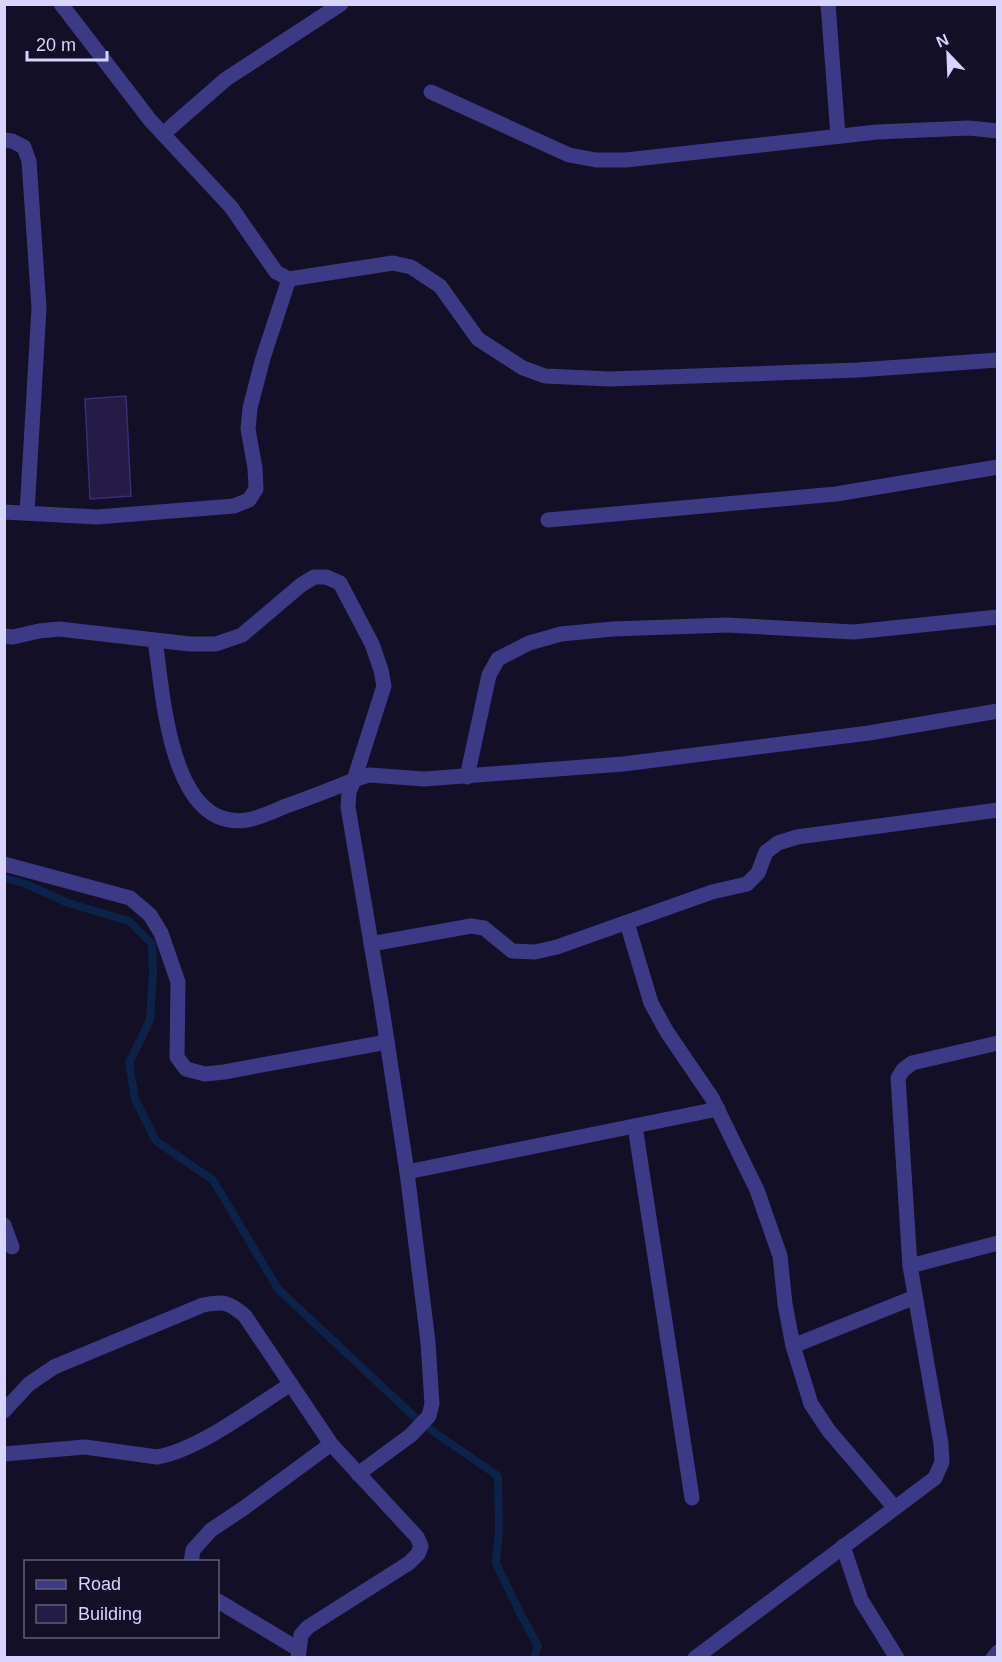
<svg xmlns="http://www.w3.org/2000/svg" width="1002" height="1662" font-family="Arial,sans-serif">
<style>
.lines{fill:none;stroke-linecap:round;stroke-linejoin:round}
.stream{stroke:#0c2248;stroke-width:8}
.building{fill:#241b47;stroke:#3b2d73;stroke-width:1.5}
.minor{stroke:#3d3a85;stroke-width:15}
</style>
<rect width="100%" height="100%" fill="#130f26"/>
<g class="lines">
<polyline class="stream" points="4,878 26,884 68,903 129,921 152,944 153,972 150,1020 129,1063 135,1099 156,1141 213,1180 278,1289 421,1423 498,1476 499,1529 496,1563 520,1613 538,1646 534,1658"/>
</g>
<polygon class="building" points="126,396 131,496 90,499 85,399"/>
<g class="lines">
<g class="minor">
<polyline points="61,4 150,120 231,207 276,272 289,279 393,263 411,267 440,286 478,339 523,368 545,376 610,379 858,370 998,360"/>
<polyline points="828,4 838,136"/>
<polyline points="431,92 569,155 596,160 626,160 877,132 969,128 998,131"/>
<polyline points="163,134 226,79 341,4"/>
<polyline points="4,140 12,141 24,147 29,161 39,308 27,513"/>
<polyline points="4,512 97,517 234,506 249,500 256,489 255,468 248,429 250,408 263,358 289,279"/>
<polyline points="548,520 836,494 998,467"/>
<path d="M4,636L13,637L39,631L59,629L190,644H216L242,635L301,585L314,577H326L340,583L372,644L381,670L384,686L354,780C332,789 309,798 286,806C274,811 260,818 247,820C169,832 163,691 155,640"/>
<polyline points="467,777 489,675 498,659 529,643 561,634 613,629 727,625 854,632 998,617"/>
<polyline points="4,864 130,898 150,915 161,933 178,982 177,1057 186,1069 205,1074 224,1072 387,1042"/>
<polyline points="627,923 651,1003 667,1032 712,1098 757,1190 780,1256 785,1304 793,1346 811,1404 829,1431 895,1508"/>
<polyline points="371,944 471,926 484,928 512,951 535,952 557,947 712,892 747,884 758,873 766,852 778,843 797,837 998,810"/>
<polyline points="635,1126 692,1498"/>
<polyline points="407,1172 718,1109"/>
<polyline points="4,1225 12,1247"/>
<polyline points="910,1266 998,1243"/>
<polyline points="793,1346 915,1297"/>
<path d="M4,1411L29,1384L54,1367L203,1305C224,1301 229,1302 245,1316L331,1444L417,1537L421,1546L418,1554L409,1563L308,1627L301,1635L298,1658"/>
<path d="M4,1454L85,1447L157,1457C199,1450 254,1407 291,1384"/>
<polyline points="358,1474 411,1435 429,1416 432,1404 428,1342 407,1172 381,1002 348,807 349,792 354,780 369,775 424,779 623,764 869,733 998,711"/>
<polyline points="843,1546 861,1600 897,1658"/>
<polyline points="191,1562 193,1550 211,1530 244,1508 331,1444"/>
<polyline points="218,1601 298,1649"/>
<polyline points="695,1658 935,1478 942,1462 941,1444 910,1266 898,1078 903,1070 912,1063 998,1043"/>
<polyline points="993,1658 998,1652"/>
</g>
</g>
<rect width="1002" height="1662" fill="none" stroke="#d9d4ff" stroke-width="12"/>
<rect x="24" y="1560" width="195" height="78" fill="#130f26" stroke="#625e7d" stroke-width="1.5"/>
<rect x="36" y="1580" width="30" height="9" fill="#3d3a85" stroke="#625e7d" stroke-width="1.5"/>
<text x="78" y="1590" font-size="18" fill="#d9d4ff">Road</text>
<rect x="36" y="1605" width="30" height="18" fill="#241b47" stroke="#625e7d" stroke-width="1.5"/>
<text x="78" y="1620" font-size="18" fill="#d9d4ff">Building</text>
<g transform="translate(948 54) rotate(337)" stroke="#130f26" stroke-width="4.5" paint-order="stroke">
<path d="M0-4.5L10 22L0 15L-10 22Z" fill="#d9d4ff"/>
<text y="-9" font-size="16" font-weight="bold" text-anchor="middle" fill="#d9d4ff">N</text>
</g>
<path d="M27 51v9h80v-9" fill="none" stroke="#d9d4ff" stroke-width="3"/>
<text x="36" y="51" font-size="18" fill="#d9d4ff" stroke="#130f26" stroke-width="4.5" paint-order="stroke">20 m</text>
</svg>
